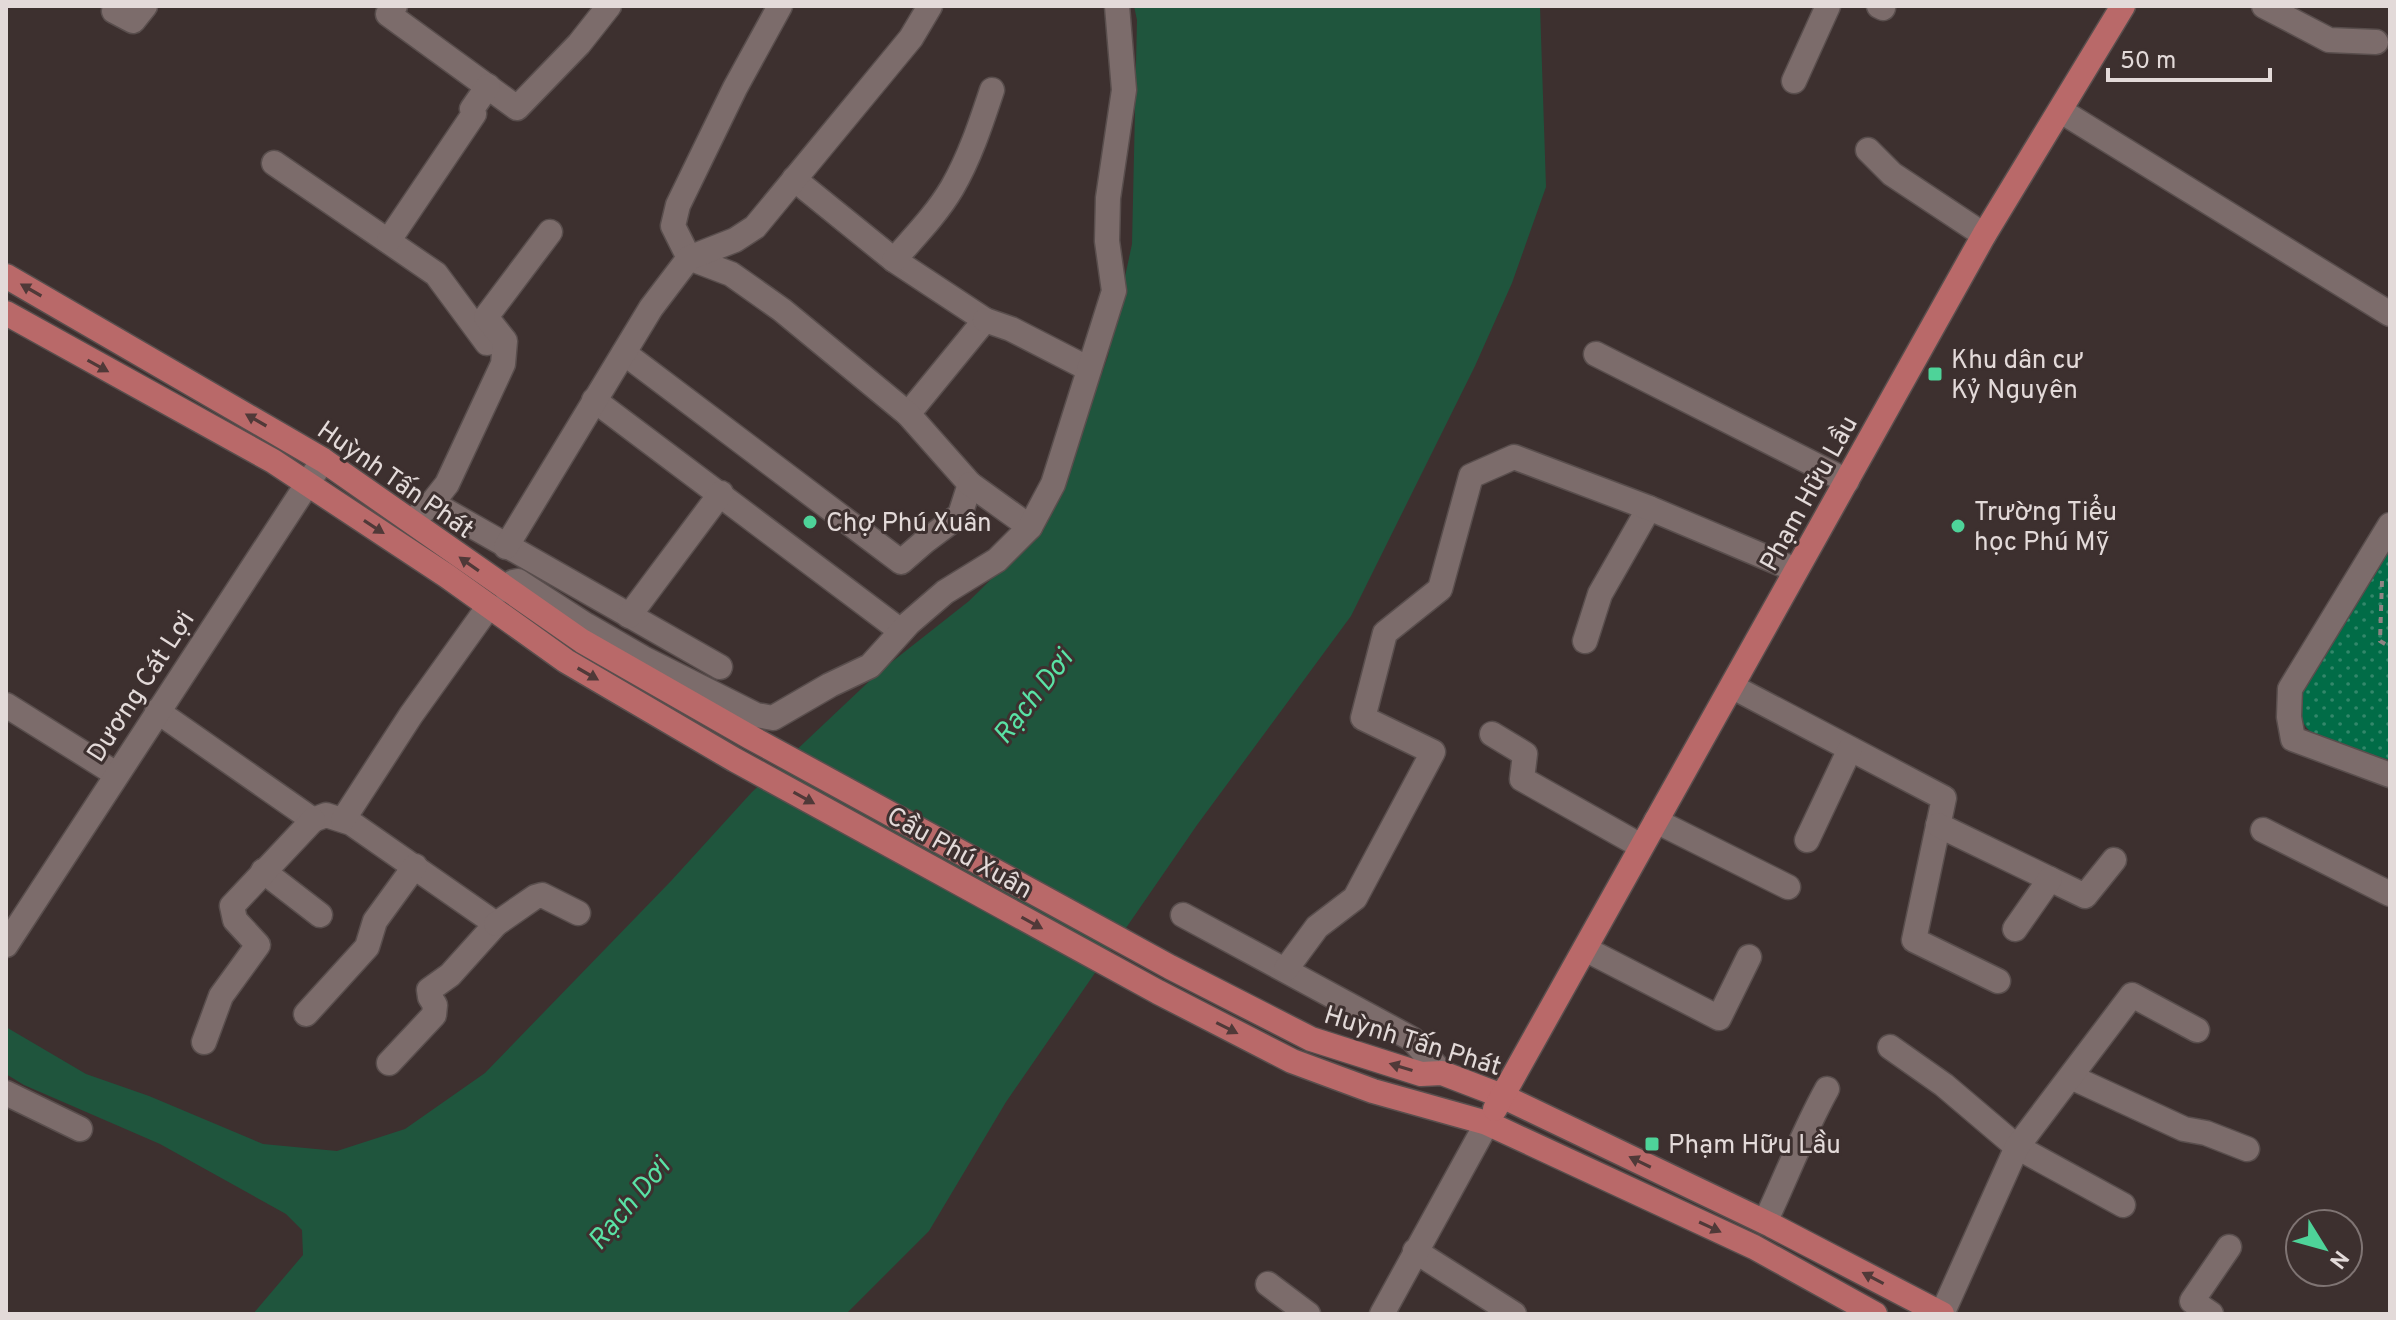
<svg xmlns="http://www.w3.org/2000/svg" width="2396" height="1320" font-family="Overpass,sans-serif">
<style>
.park{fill:url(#park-dots)}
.water{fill:#1f553d}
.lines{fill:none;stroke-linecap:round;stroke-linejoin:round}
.minor-casing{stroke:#594e4d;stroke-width:27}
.major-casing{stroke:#594e4d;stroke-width:27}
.path{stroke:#8e8382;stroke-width:4;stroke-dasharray:6 6;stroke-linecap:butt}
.minor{stroke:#7c6c6b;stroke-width:24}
.major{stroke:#b96969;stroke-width:24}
.oneway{fill:#503938}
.poi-dot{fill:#4ed399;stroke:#3d302f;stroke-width:3}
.labels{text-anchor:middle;stroke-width:6;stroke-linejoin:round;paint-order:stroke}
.poi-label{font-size:26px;fill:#e3dad9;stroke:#3d302f;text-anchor:start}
.street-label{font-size:26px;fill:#e3dad9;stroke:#3d302f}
.water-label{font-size:28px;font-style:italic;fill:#59e2a5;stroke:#3d302f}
</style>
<defs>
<pattern id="park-dots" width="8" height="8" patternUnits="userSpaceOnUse" patternTransform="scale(2)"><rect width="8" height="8" fill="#016c47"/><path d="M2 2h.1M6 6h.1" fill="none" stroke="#32876a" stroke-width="1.8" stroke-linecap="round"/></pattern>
</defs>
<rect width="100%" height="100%" fill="#3d302f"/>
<path class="park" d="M2390,545V760C2369,754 2315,744 2304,724C2299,714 2300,704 2301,693Z"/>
<polygon class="water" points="1134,6 1540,6 1546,187 1512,283 1475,366 1351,616 1197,825 1006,1102 929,1231 846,1314 253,1314 303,1255 302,1230 286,1214 160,1144 24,1085 6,1074 6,1027 86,1074 149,1096 263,1144 337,1151 405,1129 485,1073 671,881 752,792 879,672 969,601 1030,541 1069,467 1108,356 1132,244 1137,20"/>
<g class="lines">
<g class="minor-casing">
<g id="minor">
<polyline points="395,6 388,14 517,108 579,44 609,6"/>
<polyline points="1879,6 1883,8"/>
<polyline points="2264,6 2329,40 2376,42"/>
<polyline points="114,11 133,21 145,6"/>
<polyline points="1794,81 1828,6"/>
<polyline points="2061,111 2390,314"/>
<polyline points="1868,150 1892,174 1984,235"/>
<polyline points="274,163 436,274 487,343"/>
<polyline points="794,179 894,260 985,320 908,414"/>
<polyline points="389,240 474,114 472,109 488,86"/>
<path d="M894,260C914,237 936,215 952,188C970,157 981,123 992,90"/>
<polyline points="985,320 1011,329 1089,369"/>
<polyline points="624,353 901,562 924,542 960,515 970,484 908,414 782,310 731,274 689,258 673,226 678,205 735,88 780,6"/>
<polyline points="1596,354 1847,481"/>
<polyline points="594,400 901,631"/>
<polyline points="970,484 1030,527"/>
<polyline points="432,503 720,667"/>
<polyline points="412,521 432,503 447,484 503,364 505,341 486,317 550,232"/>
<polyline points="2390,525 2290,689 2289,717 2293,739 2390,775"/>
<polyline points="506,547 651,308 689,258 735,240 755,227 911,38 930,6"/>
<polyline points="507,590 513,582 518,581 586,625 643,658 756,715 773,718 830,685 870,666 909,623 945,592 997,560 1030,527 1053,484 1114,291 1107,241 1108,198 1124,90 1117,6"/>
<polyline points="629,616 721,493"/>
<polyline points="1585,641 1600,594 1649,508"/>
<polyline points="1733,687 1944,798 1914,940 1998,981"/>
<polyline points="6,705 116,774"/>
<polyline points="157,711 313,820 326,815 351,823 496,924 450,975 429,990 430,997 435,1005 434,1015 389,1063"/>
<polyline points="1492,734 1525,754 1522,779 1641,846"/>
<polyline points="343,820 411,715 489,606"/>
<polyline points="1656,821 1788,887"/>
<polyline points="1938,825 2085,896 2114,860"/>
<polyline points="2263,830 2390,894"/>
<polyline points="1807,840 1850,749"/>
<polyline points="263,871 320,915"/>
<polyline points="1183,915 1412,1039 1442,1073"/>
<polyline points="496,924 535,897 542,895 578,913"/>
<polyline points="2015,929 2050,879"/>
<polyline points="6,945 323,460"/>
<polyline points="1585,949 1719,1018 1749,957"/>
<polyline points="1286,969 1317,927 1355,898 1433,752 1363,718 1385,633 1440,589 1471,476 1514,457 1649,508 1796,570"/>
<polyline points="306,1014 367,947 375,921 415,866"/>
<polyline points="204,1042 221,996 258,945 235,920 232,906 313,820"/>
<polyline points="1890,1047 1944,1085 2017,1147 2123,1205"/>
<polyline points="2071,1077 2184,1129 2206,1133 2247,1149"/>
<polyline points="6,1093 80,1129"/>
<path d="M1765,1222C1786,1178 1803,1132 1827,1089"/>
<polyline points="1415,1251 1514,1314"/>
<polyline points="1268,1284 1308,1314"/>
<polyline points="1382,1314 1487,1123"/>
<polyline points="1942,1314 2017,1147 2132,995 2197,1030"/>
<polyline points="2211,1314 2192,1301 2229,1247"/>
</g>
</g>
<g class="major-casing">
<g id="major">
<polyline points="6,276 323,460 582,641 750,737 1170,967 1311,1039 1421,1074 1442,1073 1502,1096 1771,1225 1942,1314"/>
<polyline points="6,313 273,461 447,576 566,661 735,760 1158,992 1292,1061 1373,1091 1487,1123 1754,1247 1875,1314"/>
<polyline points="1495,1109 1984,235 2123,6"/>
</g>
</g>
<polyline class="path" points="2382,581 2380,641 2390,647"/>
<use href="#minor" class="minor"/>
<use href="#major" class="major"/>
</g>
<defs><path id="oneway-solid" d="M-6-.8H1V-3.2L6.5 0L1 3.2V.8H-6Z" transform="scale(2)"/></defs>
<g class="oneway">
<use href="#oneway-solid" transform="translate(31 290) rotate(-150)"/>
<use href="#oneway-solid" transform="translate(98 366) rotate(29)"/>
<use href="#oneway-solid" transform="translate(256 420) rotate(-150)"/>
<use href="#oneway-solid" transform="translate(374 527) rotate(33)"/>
<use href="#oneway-solid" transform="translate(469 564) rotate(-145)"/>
<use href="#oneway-solid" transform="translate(588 674) rotate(30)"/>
<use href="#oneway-solid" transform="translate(804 798) rotate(29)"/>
<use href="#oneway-solid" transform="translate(1032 923) rotate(29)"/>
<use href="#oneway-solid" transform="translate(1227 1028) rotate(27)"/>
<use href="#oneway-solid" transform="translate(1401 1067) rotate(-163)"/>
<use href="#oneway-solid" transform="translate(1640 1162) rotate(-154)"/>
<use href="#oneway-solid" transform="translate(1710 1227) rotate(25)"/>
<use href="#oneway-solid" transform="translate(1873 1278) rotate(-152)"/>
</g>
<g class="poi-dot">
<rect x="1927" y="366" width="16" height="16" rx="4"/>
<circle cx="810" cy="522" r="8"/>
<circle cx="1958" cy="526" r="8"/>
<rect x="1644" y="1136" width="16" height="16" rx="4"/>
</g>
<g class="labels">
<g class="poi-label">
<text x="1951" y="368">Khu dân cư<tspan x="1951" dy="30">Kỷ Nguyên</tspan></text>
<text x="1974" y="520">Trường Tiểu<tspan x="1974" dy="30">học Phú Mỹ</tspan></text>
<text x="826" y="531">Chợ Phú Xuân</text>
<text x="1668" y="1153">Phạm Hữu Lầu</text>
</g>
<g class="street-label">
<text transform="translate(396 479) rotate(35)" y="9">Huỳnh Tấn Phát</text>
<text transform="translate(1808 493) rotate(-61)" y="9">Phạm Hữu Lầu</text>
<text transform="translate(140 686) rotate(-57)" y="9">Dương Cát Lợi</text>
<text transform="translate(960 852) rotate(29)" y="9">Cầu Phú Xuân</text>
<text transform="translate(1413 1040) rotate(17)" y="9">Huỳnh Tấn Phát</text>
</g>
<g class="water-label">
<text transform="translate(1032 696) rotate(-52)" y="10">Rạch Dơi</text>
<text transform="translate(628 1203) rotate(-50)" y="10">Rạch Dơi</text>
</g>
</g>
<rect width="2396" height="1320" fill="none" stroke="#e3dad9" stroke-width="16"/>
<g transform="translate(2324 1248) rotate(127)"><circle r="38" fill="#3d302f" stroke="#7f7473" stroke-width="2"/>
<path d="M0-6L14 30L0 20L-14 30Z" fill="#4ed399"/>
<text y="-12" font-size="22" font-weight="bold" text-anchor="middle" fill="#e3dad9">N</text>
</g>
<path d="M2108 68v12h162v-12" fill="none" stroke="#e3dad9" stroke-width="4"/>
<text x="2120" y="68" font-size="24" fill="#e3dad9" stroke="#3d302f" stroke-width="6" paint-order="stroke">50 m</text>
</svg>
